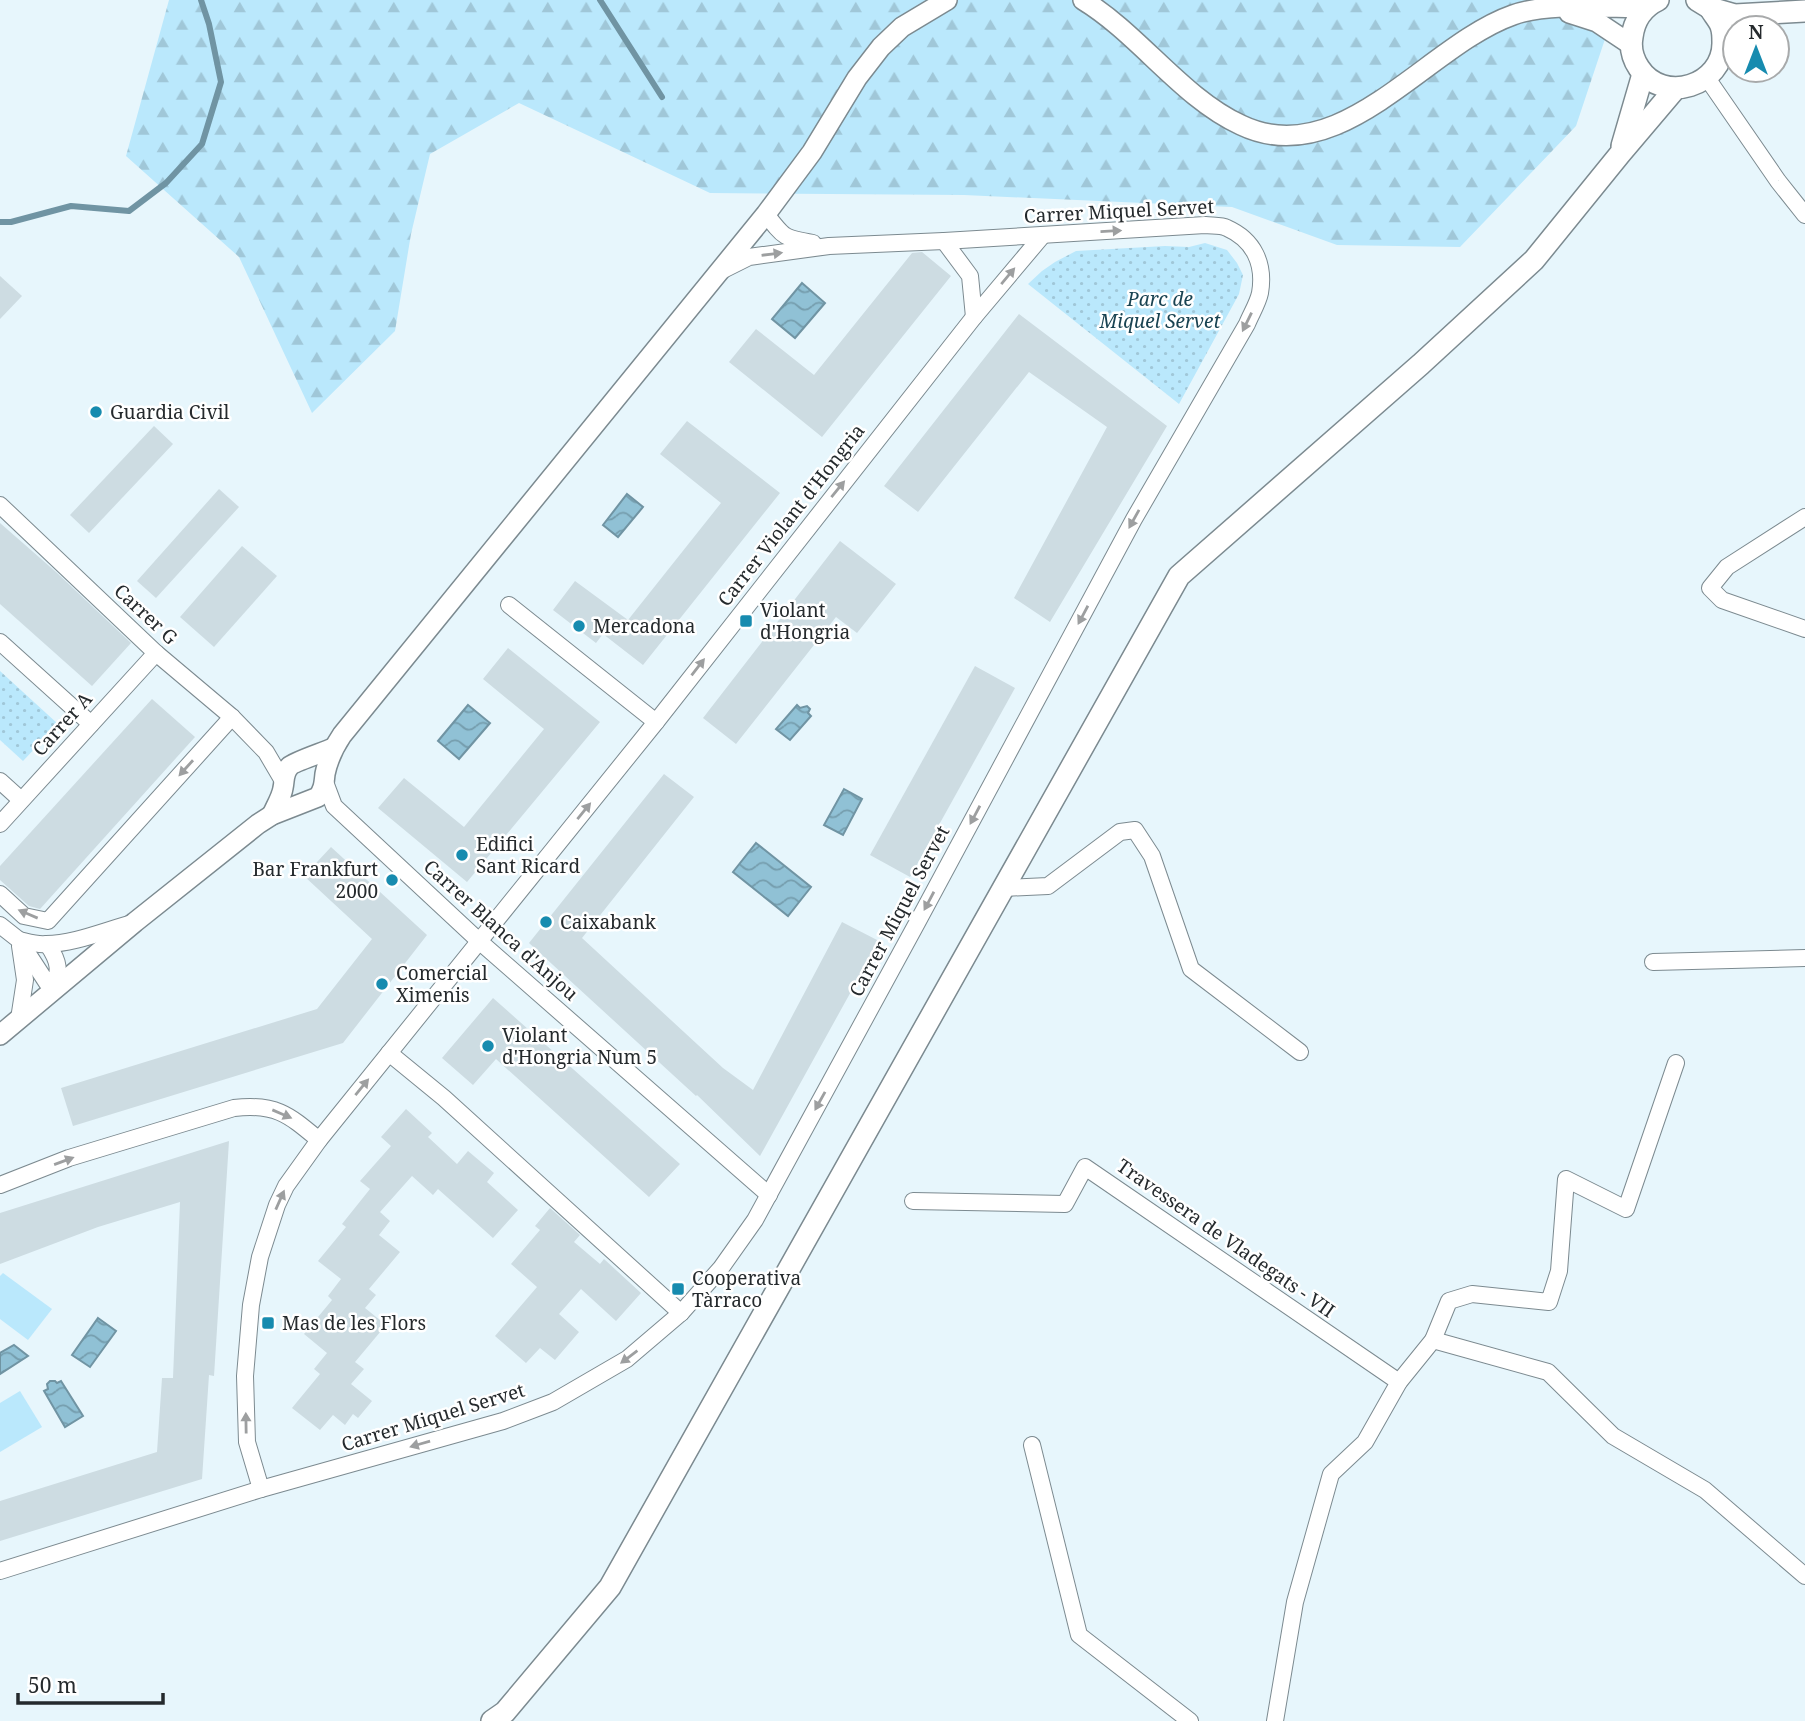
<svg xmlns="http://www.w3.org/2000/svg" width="1805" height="1721" font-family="'Noto Serif',serif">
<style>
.grass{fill:#bae8fc}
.forest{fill:url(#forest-firs)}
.park{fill:url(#park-dots)}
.water{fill:url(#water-waves);stroke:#7094a3;stroke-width:2}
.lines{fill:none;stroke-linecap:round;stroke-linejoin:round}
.stream{stroke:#7094a3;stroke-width:6}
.building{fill:#cddce2}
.minor-casing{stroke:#7c8a90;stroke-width:18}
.tertiary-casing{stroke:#7c8a90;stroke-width:22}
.secondary-casing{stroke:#7c8a90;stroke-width:24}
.minor{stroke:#fff;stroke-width:16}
.tertiary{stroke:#fff;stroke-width:19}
.secondary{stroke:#fff;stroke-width:21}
.oneway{fill:#9d9fa0}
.poi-dot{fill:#178baf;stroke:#fff;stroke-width:2.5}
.labels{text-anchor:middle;stroke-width:5;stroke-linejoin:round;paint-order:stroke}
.street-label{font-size:19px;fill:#252a2d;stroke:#fff}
.park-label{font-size:19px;font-style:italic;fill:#194352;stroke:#fff}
.poi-label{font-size:19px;fill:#252a2d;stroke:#fff;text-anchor:start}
</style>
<defs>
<pattern id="forest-firs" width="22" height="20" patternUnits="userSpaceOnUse" patternTransform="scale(1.75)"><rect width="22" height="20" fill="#bae8fc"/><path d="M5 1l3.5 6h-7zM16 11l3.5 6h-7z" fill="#a0c7d8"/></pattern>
<pattern id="park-dots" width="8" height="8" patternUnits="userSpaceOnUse" patternTransform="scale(1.75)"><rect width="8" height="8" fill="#bae8fc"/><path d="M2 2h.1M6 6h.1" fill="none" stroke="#a0c7d8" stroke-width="1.8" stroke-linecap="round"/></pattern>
<pattern id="water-waves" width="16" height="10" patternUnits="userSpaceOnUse" patternTransform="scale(1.75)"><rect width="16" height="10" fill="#90c1d5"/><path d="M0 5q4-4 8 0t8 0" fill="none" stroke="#759dad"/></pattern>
</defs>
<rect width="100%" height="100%" fill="#e7f6fc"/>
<g class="grass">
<polygon points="3,1273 52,1309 28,1340 0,1319 0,1276"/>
<polygon points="20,1391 42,1427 0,1452 0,1403"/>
</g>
<polygon class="forest" points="169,0 1618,0 1576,126 1460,247 1337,245 1232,207 964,195 710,193 519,103 430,154 411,234 395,331 312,413 239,257 126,156"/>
<g class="park">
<polygon points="1205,243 1227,250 1237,263 1243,275 1239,294 1179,404 1028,284 1042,271 1055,262 1076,251 1165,246 1189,247"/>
<polygon points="0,671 58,724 23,761 0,740"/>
</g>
<g class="water">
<polygon points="802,283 825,303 795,338 772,319"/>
<polygon points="627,494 643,507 618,537 603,525"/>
<polygon points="468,705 490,723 459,759 438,741"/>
<polygon points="797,705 800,708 807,706 810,709 808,713 811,716 790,740 776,729"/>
<polygon points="844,789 862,799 843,835 824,825"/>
<polygon points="756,843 811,887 788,916 733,872"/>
<polygon points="98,1318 116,1331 90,1367 72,1355"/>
<polygon points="14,1345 28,1356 0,1374 0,1353"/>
<polygon points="50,1381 55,1381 57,1383 61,1381 83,1416 65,1427 44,1391 48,1389 47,1384"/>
</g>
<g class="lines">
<g class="stream">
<polyline points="600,0 662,97"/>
<polyline points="0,222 11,222 71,206 129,211 166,183 202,144 221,82 209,24 201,0"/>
</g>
</g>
<g class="building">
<polygon points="922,252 951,276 822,437 729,362 756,329 814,375 912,253"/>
<polygon points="0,276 22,296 0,319"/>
<polygon points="1019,314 1167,426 1050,622 1014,598 1107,427 1029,372 918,512 884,486"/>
<polygon points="687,421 780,493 643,665 603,634 596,643 553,610 575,581 628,620 721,503 660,454"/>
<polygon points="154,426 173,444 89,533 70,515"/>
<polygon points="219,489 239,507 156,598 137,581"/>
<polygon points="0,523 56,572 131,643 92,686 0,604"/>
<polygon points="840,541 896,584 857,633 836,617 736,744 703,718"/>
<polygon points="242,546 277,576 214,647 180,617"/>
<polygon points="508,648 600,722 467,882 378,808 404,778 464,827 544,729 483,679"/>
<polygon points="975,666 1015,688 910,877 870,855"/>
<polygon points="152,699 195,737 40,909 29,906 0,880 0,866"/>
<polygon points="664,774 694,797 582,938 723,1068 753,1090 842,922 879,941 760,1156 697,1095 696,1096 529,943"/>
<polygon points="331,847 427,935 343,1043 73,1126 61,1088 317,1009 372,939 304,876"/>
<polygon points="493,998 680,1164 649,1197 496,1059 473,1085 442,1058"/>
<polygon points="406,1109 432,1133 428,1137 457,1164 468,1151 494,1173 487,1182 518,1210 493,1238 438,1189 433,1195 412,1176 380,1212 390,1221 379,1235 400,1252 369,1289 376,1295 365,1308 386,1325 355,1362 364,1369 351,1384 372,1401 358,1418 353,1414 345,1425 333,1415 320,1430 292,1408 320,1374 314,1369 327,1353 304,1334 332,1300 328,1296 341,1279 318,1261 346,1227 342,1224 370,1189 360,1181 391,1146 381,1137"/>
<polygon points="229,1141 214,1376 209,1375 202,1479 0,1541 0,1501 157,1452 162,1378 173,1378 180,1202 98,1227 0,1264 0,1213"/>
<polygon points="550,1208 580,1235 574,1242 600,1264 604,1259 641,1293 616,1321 581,1289 559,1314 579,1332 555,1360 540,1348 526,1363 495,1336 537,1287 511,1264 540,1230 535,1226"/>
</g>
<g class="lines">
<g class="minor-casing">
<g id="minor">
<polyline points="1707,78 1778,181 1805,215"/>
<path d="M766,214C784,238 784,238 813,243"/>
<polyline points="944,241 970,276 974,317"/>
<polyline points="0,505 156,653 232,717 266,752 283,781"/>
<polyline points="1805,517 1727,567 1710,588 1722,600 1805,629"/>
<polyline points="509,605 656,722"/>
<polyline points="0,642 91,724"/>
<polyline points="0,781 21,800"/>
<polyline points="325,782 334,806 479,941 769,1195"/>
<polyline points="0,824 156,653"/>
<polyline points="1003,888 1048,886 1120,832 1135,830 1152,856 1191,969 1300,1052"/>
<polyline points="0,894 24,916 48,921 232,717"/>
<path d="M0,925L19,940L47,983L55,989C59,969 60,963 48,945"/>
<path d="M19,940C28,942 37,945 46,944C74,944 106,930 133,923"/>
<polyline points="1653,962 1805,958"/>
<polyline points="19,1019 25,980 20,946"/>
<polyline points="389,1053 444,1098 681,1313"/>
<path d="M0,1185L69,1158L234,1108C276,1103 289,1115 319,1140"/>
<polyline points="913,1201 1065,1204 1085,1167 1399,1382"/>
<polyline points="1433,1340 1548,1372 1613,1436 1705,1490 1805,1576"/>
<polyline points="1032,1445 1079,1635 1190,1721"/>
<polyline points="261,1489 247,1442 245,1376 251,1305 260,1257 277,1205 286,1186 319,1140 656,722 974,317 1043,235"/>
<path d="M0,1571L261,1489L503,1421L553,1402L627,1359L681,1313L721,1268L755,1220L917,923L1134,519L1247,324C1251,314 1258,303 1260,293C1265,264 1254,240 1227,228C1221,225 1212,226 1205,225L944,241L829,246L749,257L721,271"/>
<polyline points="1275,1721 1295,1602 1331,1474 1365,1442 1399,1382 1433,1340 1449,1301 1472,1294 1549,1302 1559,1271 1566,1179 1626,1209 1676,1063"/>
</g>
</g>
<g class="tertiary-casing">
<g id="tertiary">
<path d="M1083,0C1139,34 1182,98 1241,125C1341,173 1427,45 1513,15C1549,2 1607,8 1645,8"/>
<polyline points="1569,13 1597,22 1630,44"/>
<path d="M272,815C276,806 282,796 283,788C285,779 283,773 290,766C294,762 324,752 333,748"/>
<path d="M0,1035L135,922L258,824L272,815L318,797C324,789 324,783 325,774C328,759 334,747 342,735L766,214L812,152L857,78L881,47L902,27L947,0"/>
</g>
</g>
<g class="secondary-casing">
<g id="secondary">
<path d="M1658,0C1643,7 1634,21 1632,37C1630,48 1633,59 1639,68C1663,105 1724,86 1723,42C1723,37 1723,31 1721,26C1719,20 1713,14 1710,8"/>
<polyline points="1697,0 1710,8 1735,15 1805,11"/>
<polyline points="1622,146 1643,74"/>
<polyline points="492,1721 505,1712 610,1587 1179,576 1421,364 1534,260 1620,154 1675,89"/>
</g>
</g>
<use href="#minor" class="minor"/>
<use href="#tertiary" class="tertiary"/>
<use href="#secondary" class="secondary"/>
</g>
<defs><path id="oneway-solid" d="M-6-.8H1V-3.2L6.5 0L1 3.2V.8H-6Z" transform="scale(1.75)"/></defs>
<g class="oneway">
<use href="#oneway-solid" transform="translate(1111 231) rotate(-3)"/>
<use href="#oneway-solid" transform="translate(772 254) rotate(-7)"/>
<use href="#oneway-solid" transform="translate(1008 276) rotate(-50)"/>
<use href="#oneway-solid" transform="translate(1247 322) rotate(116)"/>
<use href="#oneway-solid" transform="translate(838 489) rotate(-51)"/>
<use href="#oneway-solid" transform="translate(1134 519) rotate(119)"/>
<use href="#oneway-solid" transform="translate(1083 615) rotate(118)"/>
<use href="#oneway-solid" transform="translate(698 667) rotate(-52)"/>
<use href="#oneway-solid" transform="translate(186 768) rotate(132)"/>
<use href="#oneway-solid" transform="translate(584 811) rotate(-51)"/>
<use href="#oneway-solid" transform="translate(975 815) rotate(118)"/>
<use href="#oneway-solid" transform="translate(929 901) rotate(118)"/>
<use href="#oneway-solid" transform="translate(28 914) rotate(-157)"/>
<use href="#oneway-solid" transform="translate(362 1087) rotate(-51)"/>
<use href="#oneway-solid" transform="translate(820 1101) rotate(119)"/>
<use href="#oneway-solid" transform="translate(282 1114) rotate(23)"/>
<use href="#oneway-solid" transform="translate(64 1161) rotate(-20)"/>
<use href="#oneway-solid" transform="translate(280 1200) rotate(-66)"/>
<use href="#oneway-solid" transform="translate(629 1357) rotate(143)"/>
<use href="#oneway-solid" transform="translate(246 1423) rotate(-91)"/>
<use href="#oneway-solid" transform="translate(420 1444) rotate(164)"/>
</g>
<g class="poi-dot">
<circle cx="96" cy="412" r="7"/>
<rect x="739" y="614" width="14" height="14" rx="3.5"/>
<circle cx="579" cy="626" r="7"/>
<circle cx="462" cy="855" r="7"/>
<circle cx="392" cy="880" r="7"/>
<circle cx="546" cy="922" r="7"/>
<circle cx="382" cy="984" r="7"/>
<circle cx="488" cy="1046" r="7"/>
<rect x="671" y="1282" width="14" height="14" rx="3.5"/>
<rect x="261" y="1316" width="14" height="14" rx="3.5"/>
</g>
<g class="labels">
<g class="street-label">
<text transform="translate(1119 211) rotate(-3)" y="7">Carrer Miquel Servet</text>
<text transform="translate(791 515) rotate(-52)" y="7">Carrer Violant d'Hongria</text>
<text transform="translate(146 614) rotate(43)" y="7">Carrer G</text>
<text transform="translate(62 724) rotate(-48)" y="7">Carrer A</text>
<text transform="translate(899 911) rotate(-62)" y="7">Carrer Miquel Servet</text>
<text transform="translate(501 930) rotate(42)" y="7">Carrer Blanca d'Anjou</text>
<text transform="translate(1226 1238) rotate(35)" y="7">Travessera de Vladegats - VII</text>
<text transform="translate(433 1417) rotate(-17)" y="7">Carrer Miquel Servet</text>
</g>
<g class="park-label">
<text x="1160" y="306">Parc de<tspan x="1160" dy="22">Miquel Servet</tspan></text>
</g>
<g class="poi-label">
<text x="110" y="419">Guardia Civil</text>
<text x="760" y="617">Violant<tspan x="760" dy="22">d'Hongria</tspan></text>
<text x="593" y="633">Mercadona</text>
<text x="476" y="851">Edifici<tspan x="476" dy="22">Sant Ricard</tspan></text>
<text x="378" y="876" text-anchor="end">Bar Frankfurt<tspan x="378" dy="22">2000</tspan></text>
<text x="560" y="929">Caixabank</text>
<text x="396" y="980">Comercial<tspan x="396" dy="22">Ximenis</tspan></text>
<text x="502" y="1042">Violant<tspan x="502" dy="22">d'Hongria Num 5</tspan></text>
<text x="692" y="1285">Cooperativa<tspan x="692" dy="22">Tàrraco</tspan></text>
<text x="282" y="1330">Mas de les Flors</text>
</g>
</g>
<g transform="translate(1756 49)"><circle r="33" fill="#ffffff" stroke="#a8aaab" stroke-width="2"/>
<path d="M0-5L12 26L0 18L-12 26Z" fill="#178baf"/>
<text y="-10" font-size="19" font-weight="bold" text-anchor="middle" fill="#252a2d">N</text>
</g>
<path d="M18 1693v10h145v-10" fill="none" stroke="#252a2d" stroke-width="3.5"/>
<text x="28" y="1693" font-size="21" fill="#252a2d" stroke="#ffffff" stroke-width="5" paint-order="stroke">50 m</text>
</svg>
